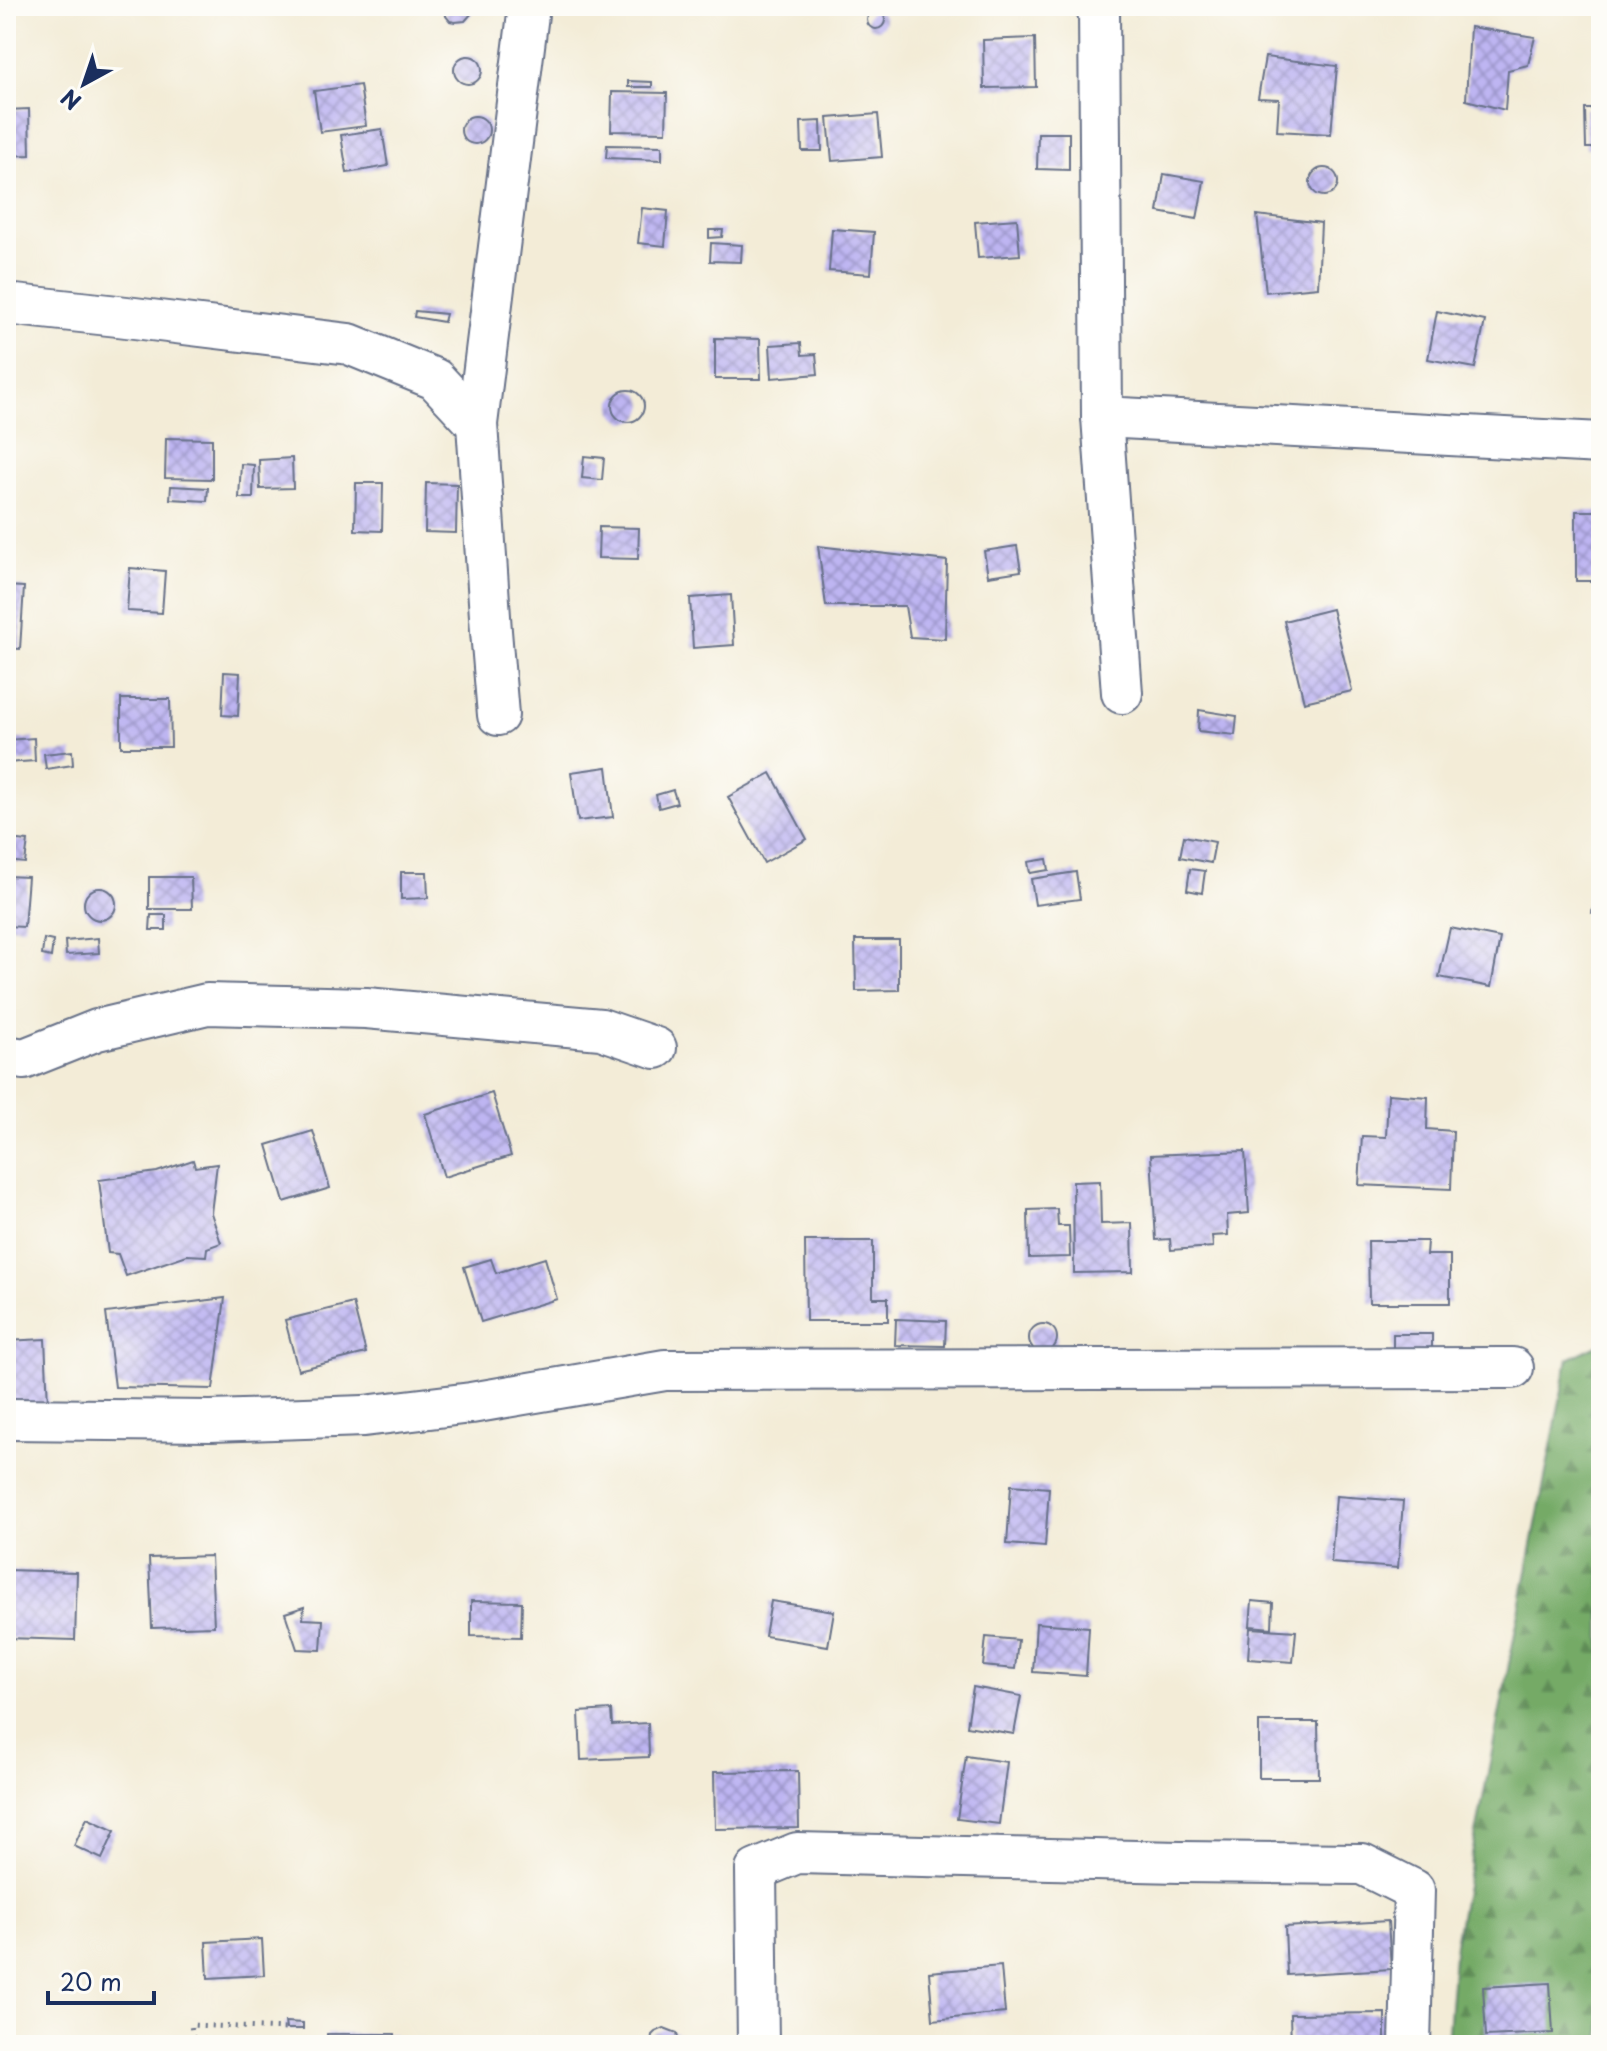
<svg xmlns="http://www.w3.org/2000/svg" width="1607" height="2051" font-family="'Playpen Sans',sans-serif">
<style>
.forest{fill:url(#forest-firs);stroke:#486c62;stroke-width:2}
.building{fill:url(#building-cross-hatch)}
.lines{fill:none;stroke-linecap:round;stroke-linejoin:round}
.street-casing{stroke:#677188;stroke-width:44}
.path{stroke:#677188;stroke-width:5;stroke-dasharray:2 6;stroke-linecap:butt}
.street{stroke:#fff;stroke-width:40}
</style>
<defs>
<pattern id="forest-firs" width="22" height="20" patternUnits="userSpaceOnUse" patternTransform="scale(2)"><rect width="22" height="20" fill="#74aa66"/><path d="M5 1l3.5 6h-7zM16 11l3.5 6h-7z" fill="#5e8b57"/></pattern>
<pattern id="building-cross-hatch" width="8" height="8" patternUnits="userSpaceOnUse" patternTransform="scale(2)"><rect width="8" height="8" fill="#beb5f2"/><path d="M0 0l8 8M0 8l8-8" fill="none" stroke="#9a94c7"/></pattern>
</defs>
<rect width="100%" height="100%" fill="#fdfcf7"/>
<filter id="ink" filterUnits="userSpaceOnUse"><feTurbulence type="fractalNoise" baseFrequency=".0125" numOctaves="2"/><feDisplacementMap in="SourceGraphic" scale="16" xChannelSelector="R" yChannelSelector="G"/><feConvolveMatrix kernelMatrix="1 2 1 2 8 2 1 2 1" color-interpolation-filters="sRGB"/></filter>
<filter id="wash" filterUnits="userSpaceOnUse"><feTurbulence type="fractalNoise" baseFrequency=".006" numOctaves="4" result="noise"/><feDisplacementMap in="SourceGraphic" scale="32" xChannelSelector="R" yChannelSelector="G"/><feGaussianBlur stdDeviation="1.8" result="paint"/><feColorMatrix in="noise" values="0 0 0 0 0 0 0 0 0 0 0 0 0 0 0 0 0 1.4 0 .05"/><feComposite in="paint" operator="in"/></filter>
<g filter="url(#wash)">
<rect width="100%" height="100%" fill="#f3ecd7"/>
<polygon class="forest" points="1601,1343 1601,2045 1447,2045 1455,1943 1568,1359"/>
<g id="blocks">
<g class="building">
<polygon points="445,6 472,6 472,13 465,21 455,22 450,21 446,16"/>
<circle cx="876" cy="20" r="9"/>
<polygon points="1470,27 1535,37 1528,65 1508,70 1505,110 1466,100"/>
<polygon points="1035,38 1036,87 984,88 983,40"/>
<circle cx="468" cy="70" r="14"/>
<polygon points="1265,57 1337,66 1331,134 1277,131 1279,99 1258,98"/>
<polygon points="628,81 652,82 652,87 628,87"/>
<polygon points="360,85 366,126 320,132 314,91"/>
<polygon points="612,92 667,93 666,132 611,131"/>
<polygon points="29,109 30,155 6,156 6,110"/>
<polygon points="1585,109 1601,109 1601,148 1586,148"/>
<polygon points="878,114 882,157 832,161 828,118"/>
<circle cx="475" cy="130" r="14"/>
<polygon points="821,121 822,151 802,151 801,122"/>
<polygon points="382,129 388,166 347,173 341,135"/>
<polygon points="1038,133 1069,133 1069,170 1037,169"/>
<polygon points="607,145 662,146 662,160 606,158"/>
<circle cx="1324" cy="182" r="14"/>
<polygon points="1164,174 1204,181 1197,219 1158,212"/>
<polygon points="642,208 668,211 665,246 638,243"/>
<polygon points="1257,215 1321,223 1318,287 1266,292"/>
<polygon points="1017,219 1020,255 978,258 975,222"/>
<polygon points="832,229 874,232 871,274 829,271"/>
<polygon points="709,230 723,230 722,237 709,238"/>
<polygon points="711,243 742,245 741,262 710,261"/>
<polygon points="415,311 446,314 444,322 414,317"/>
<polygon points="1437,311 1485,321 1475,368 1428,359"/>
<polygon points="715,338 760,339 761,379 715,379"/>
<polygon points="801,343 802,355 816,354 818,374 772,378 770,345"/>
<circle cx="628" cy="406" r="16"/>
<polygon points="166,438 212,439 212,479 165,478"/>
<polygon points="584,456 604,458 602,480 582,478"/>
<polygon points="292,458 293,488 260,489 259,460"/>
<polygon points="241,464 254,465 253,498 239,498"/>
<polygon points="356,483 383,483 382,531 355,530"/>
<polygon points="426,483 457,484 456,533 425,532"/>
<polygon points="171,486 208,488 207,501 170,499"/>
<rect x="1576" y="511" width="25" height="70"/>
<polygon points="599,527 639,528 638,559 598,558"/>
<polygon points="818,546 947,561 945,639 910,637 905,606 826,606"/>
<polygon points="1017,546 1021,571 988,576 984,551"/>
<polygon points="130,568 165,571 162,613 127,611"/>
<polygon points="6,586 24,587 20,649 6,648"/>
<polygon points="731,595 734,645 693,648 690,598"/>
<polygon points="1332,609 1352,691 1304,702 1284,621"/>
<polygon points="224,672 240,673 238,716 222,715"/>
<polygon points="121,699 170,699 171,747 121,747"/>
<polygon points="1199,710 1237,716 1235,735 1198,731"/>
<polygon points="34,738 35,761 6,763 6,740"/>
<polygon points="72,751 73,765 46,769 44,754"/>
<polygon points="607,767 613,817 578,821 571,772"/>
<polygon points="771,773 807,839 764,863 728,797"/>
<polygon points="673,790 677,803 659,808 656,795"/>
<polygon points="1184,836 1215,842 1211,863 1180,857"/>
<polygon points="6,839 28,841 25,863 6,861"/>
<polygon points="1047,859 1049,870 1030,873 1028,862"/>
<polygon points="1190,869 1205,871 1202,893 1187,890"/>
<polygon points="401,872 427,872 428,898 401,899"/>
<polygon points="1076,872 1080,899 1035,905 1031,879"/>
<polygon points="1599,872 1601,873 1601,915 1592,913"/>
<polygon points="6,876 28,877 24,927 6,926"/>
<polygon points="149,877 191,877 192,909 149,909"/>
<circle cx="100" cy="904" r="16"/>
<polygon points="151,915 166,915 166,930 150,930"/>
<polygon points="1450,928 1500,938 1491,987 1439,977"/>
<polygon points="98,938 99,953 66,955 65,941"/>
<polygon points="44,939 53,941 51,957 42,955"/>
<polygon points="855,940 899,940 899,990 856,991"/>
<polygon points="492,1093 511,1156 444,1177 425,1114"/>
<polygon points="1388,1094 1428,1097 1427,1129 1453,1131 1451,1189 1359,1185 1362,1136 1386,1137"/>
<polygon points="313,1131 330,1188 284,1202 267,1145"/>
<polygon points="1245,1151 1249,1213 1227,1215 1228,1235 1212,1236 1213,1247 1171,1250 1170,1239 1156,1240 1151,1155"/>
<polygon points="193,1160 195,1167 217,1164 211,1213 221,1243 207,1248 206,1256 187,1255 126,1276 118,1254 108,1253 99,1180 157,1172"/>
<polygon points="1100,1181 1101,1224 1132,1223 1133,1272 1074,1273 1073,1182"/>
<polygon points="1057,1209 1058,1226 1069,1226 1070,1257 1029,1258 1028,1210"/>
<polygon points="805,1241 873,1241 873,1298 888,1298 888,1321 806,1321"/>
<polygon points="1368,1241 1427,1241 1426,1255 1450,1255 1450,1303 1369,1303"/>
<polygon points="545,1258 557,1299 481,1322 464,1267 491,1259 496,1273"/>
<polygon points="225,1298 213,1389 115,1387 106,1313"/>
<polygon points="353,1303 366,1353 298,1370 285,1320"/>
<polygon points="896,1319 946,1321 945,1346 895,1345"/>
<circle cx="1043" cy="1338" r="14"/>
<rect x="1393" y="1334" width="39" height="20"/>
<polygon points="45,1339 48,1404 6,1406 6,1341"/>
<polygon points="1011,1485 1049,1488 1045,1547 1007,1544"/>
<polygon points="1336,1496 1403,1501 1398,1568 1331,1563"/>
<polygon points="211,1556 214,1626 152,1628 149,1558"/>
<polygon points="6,1570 77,1572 75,1640 6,1638"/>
<polygon points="471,1601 522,1602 521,1637 471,1636"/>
<polygon points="771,1601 834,1611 828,1646 765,1636"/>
<polygon points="1252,1601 1273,1603 1272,1628 1250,1626"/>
<polygon points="304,1607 303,1619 323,1620 321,1650 297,1649 285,1613"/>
<polygon points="1036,1623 1089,1627 1086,1676 1033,1672"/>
<polygon points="1250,1628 1296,1631 1293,1662 1248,1659"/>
<polygon points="986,1637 1018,1640 1015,1669 983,1666"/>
<polygon points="973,1687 1021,1696 1014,1734 967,1726"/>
<polygon points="611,1710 612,1725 648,1723 649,1757 581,1760 579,1712"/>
<polygon points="1259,1722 1318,1722 1319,1778 1259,1778"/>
<polygon points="966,1756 1007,1762 999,1824 957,1819"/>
<polygon points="798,1771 799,1828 715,1829 714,1772"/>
<polygon points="87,1818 115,1831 102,1859 74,1846"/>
<polygon points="1388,1921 1391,1969 1287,1975 1285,1927"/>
<polygon points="262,1939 264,1975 208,1978 206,1942"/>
<polygon points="1001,1966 1005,2013 933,2020 929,1972"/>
<polygon points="1550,1983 1553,2033 1486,2036 1483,1987"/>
<polygon points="1385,2013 1385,2045 1291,2045 1290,2014"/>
<polygon points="285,2022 303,2023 303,2029 286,2029"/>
<polygon points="664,2028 677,2033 679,2045 651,2045 652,2035 655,2032"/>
<rect x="327" y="2034" width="68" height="11"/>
</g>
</g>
</g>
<g filter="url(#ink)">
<use href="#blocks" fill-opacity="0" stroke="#677188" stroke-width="2"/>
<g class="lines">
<g class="street-casing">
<g id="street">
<polyline points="1095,6 1099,8 1102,417 1601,443"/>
<polyline points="6,304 118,316 349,344 435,379 477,424"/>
<polyline points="1102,417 1122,693"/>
<polyline points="498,715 491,631 477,424 529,6"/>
<polyline points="6,1056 24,1059 97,1030 207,1004 366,1008 601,1029 656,1048"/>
<polyline points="6,1419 211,1421 364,1416 471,1403 665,1370 1513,1368"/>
<polyline points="758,2045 756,1870 797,1853 1180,1862 1362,1864 1414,1890 1410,2045"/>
</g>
</g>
<polyline class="path" points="194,2045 191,2025 286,2029"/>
<use href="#street" class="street"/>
</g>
</g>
<rect width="1607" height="2051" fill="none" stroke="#fdfcf7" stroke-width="32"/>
<g transform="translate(84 84) rotate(220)" stroke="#fdfcf7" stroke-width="6" paint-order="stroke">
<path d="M0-6L14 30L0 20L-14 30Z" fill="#1b2f5e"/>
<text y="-12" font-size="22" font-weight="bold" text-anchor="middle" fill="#1b2f5e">N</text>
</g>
<path d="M48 1991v12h106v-12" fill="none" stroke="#1b2f5e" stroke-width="4"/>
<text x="60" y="1991" font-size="24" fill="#1b2f5e" stroke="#fdfcf7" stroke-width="6" paint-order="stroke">20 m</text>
</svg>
